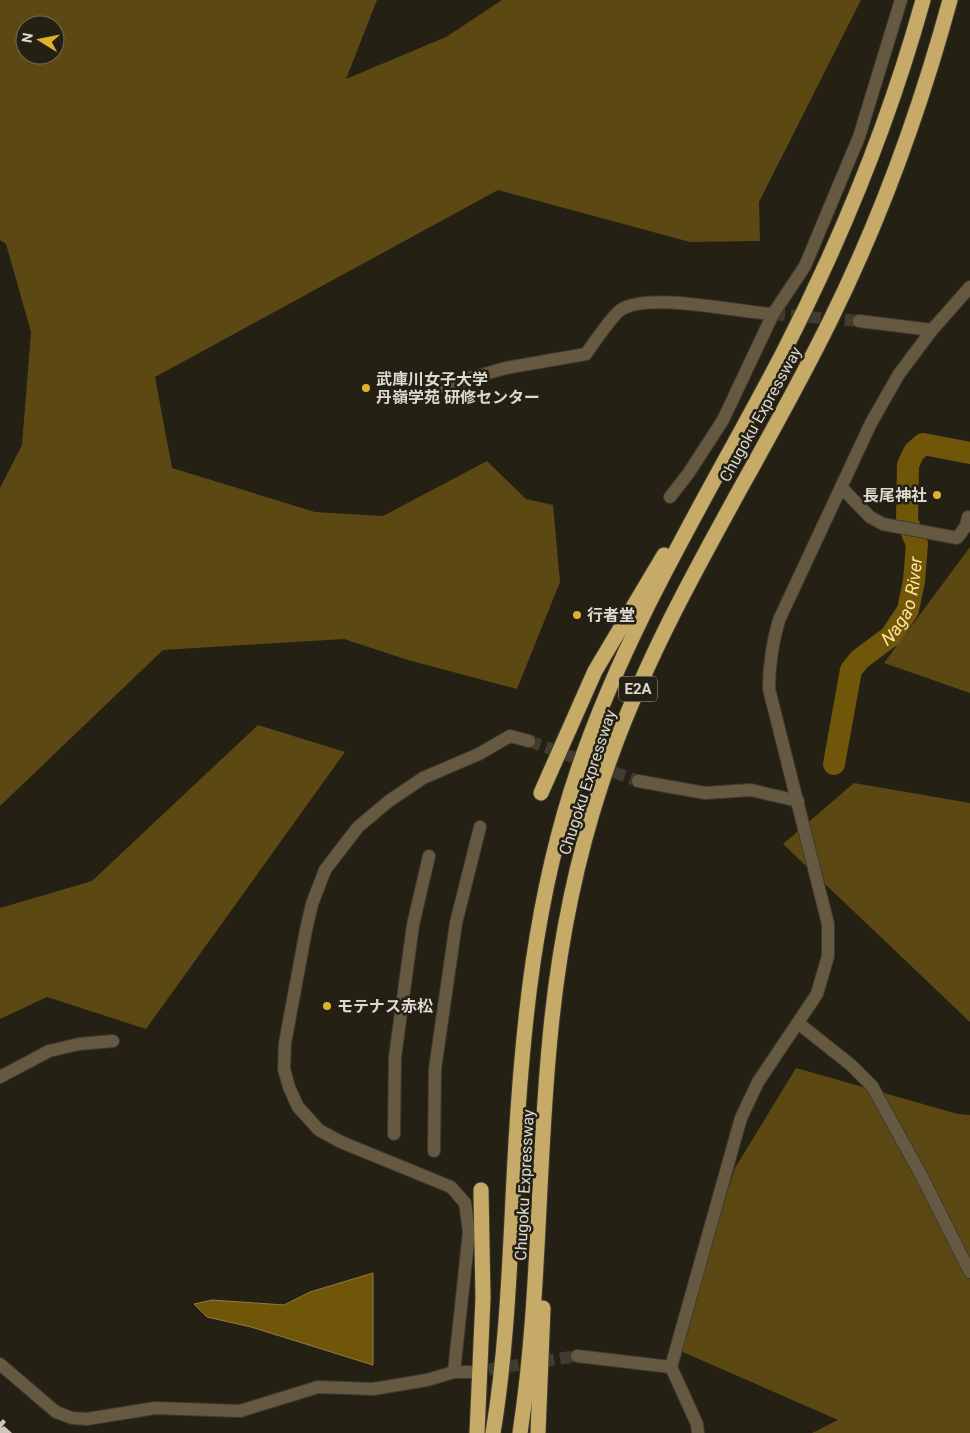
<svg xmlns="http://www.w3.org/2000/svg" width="970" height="1433" font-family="Roboto,'Noto Sans JP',sans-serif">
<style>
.forest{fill:#5b4813;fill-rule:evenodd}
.water{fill:#6f5609;stroke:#907d45}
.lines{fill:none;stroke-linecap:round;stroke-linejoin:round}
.river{stroke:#6f5609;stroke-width:22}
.building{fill:#cdc6b7}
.minor-tunnel{stroke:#403c30;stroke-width:12;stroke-dasharray:12 6;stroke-linecap:butt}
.minor-casing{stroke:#3f3a2e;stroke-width:14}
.highway-casing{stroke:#3f3a2e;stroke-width:17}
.minor{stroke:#655a41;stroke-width:12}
.highway{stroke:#c6ab68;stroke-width:15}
.poi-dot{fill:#deb133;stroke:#252014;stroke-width:2}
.labels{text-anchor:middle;stroke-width:5;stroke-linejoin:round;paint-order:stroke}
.shield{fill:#252014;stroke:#a5a298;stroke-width:1}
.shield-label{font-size:15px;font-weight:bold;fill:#dcd9d1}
.poi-label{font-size:16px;font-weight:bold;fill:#dcd9d1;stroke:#252014;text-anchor:start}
.street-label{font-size:16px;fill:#dcd9d1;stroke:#252014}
.water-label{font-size:18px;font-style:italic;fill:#ffe198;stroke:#252014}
</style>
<rect width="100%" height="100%" fill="#252014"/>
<g class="forest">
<path d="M0,0H377L346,79L446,37L502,0H861L759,202L760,241L690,242L498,190L155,377L172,468L315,512L383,516L487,461L526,499L553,505L560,582L517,689L408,660L344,639L163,650L0,806V488L22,445L31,332L6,244L0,240ZM25,25H55V55H25Z"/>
<polygon points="970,547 970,693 884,663"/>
<polygon points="258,725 345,752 146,1029 47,997 0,1019 0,908 92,881"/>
<polygon points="854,783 970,803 970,1022 783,844"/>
<polygon points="796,1068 958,1114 970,1115 970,1433 812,1433 838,1420 676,1349 735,1168"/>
</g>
<polygon class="water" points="373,1273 373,1365 251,1327 207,1317 194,1304 212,1300 284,1305 310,1292"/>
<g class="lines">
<path class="river" id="s1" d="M834,764L851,670L860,659L891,636L908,610L914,581L917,544L907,521L908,465L914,452L923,444L970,453"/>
</g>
<polygon class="building" points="3,1419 6,1422 1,1428 4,1426 12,1433 0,1433 0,1422"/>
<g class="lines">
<g class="minor-tunnel">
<polyline points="773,314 859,321"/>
<polyline points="529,741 638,781"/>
<polyline points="471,1372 577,1356"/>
</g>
<g class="minor-casing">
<g id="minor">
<polyline points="859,321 932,330"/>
<path d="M428,390L506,368L586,354C593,344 613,314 622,309C652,292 736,312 773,314"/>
<polyline points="841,487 870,517 883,524 957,538 966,526 968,517"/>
<polyline points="670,497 688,474 723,420 773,314 805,266 859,137 901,0"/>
<polyline points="638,781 705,793 751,790 798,801"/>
<polyline points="798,1023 851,1065 872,1086 920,1173 970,1272"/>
<polyline points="0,1077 49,1051 79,1044 113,1041"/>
<polyline points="394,1134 395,1057 413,925 429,856"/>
<polyline points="434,1151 435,1069 456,923 480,827"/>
<polyline points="577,1356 671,1367"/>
<polyline points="0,1364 56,1412 72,1418 87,1419 155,1408 240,1411 318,1387 373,1389 427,1380 454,1372 470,1372"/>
<polyline points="454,1372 469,1232 465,1203 451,1187 341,1142 319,1130 298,1107 289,1087 284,1069 285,1043 306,930 312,904 325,870 358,827 389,801 423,778 479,754 510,736 529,741"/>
<path d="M698,1433L697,1424L671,1367L741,1118L758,1082L817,994L828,956V924L769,689C769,665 772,644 779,620L871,423L899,374L932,330L970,287"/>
</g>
</g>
<g class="highway-casing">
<g id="highway">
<polyline points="541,793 595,671 664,555"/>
<polyline points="477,1433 483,1298 481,1190"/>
<path d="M493,1433C508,1342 510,1251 515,1160C522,1028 535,896 578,770C628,622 711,491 783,353C841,240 889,123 923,0"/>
<path d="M520,1433C540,1302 537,1170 550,1038C558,952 574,867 601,785C655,619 754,476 830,321C881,218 920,110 950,0"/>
<polyline points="538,1433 543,1308"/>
</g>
</g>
<use href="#minor" class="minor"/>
<use href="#highway" class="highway"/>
</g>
<g class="poi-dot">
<circle cx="366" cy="388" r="5"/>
<circle cx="937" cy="495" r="5"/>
<circle cx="577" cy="615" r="5"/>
<circle cx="327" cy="1006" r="5"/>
</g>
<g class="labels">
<rect class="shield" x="619" y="676.5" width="38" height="25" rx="4"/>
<g class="shield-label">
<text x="638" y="694">E2A</text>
</g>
<g class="poi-label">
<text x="376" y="385">武庫川女子大学<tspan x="376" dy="18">丹嶺学苑 研修センター</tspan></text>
<text x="927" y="501" text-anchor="end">長尾神社</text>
<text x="587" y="621">行者堂</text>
<text x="337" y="1012">モテナス赤松</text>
</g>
<g class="street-label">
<text transform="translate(760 414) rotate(-61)" y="6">Chugoku Expressway</text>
<text transform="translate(587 782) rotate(-72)" y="6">Chugoku Expressway</text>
<text transform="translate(524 1185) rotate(-87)" y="6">Chugoku Expressway</text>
</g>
<g class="water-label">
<text dy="6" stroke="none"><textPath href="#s1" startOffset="186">Nagao River</textPath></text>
</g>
</g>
<g transform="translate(40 40) rotate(280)"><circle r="24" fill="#252014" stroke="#6e6a60"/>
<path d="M0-4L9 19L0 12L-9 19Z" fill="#deb133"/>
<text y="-8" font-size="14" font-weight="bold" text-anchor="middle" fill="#dcd9d1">N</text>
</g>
</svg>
